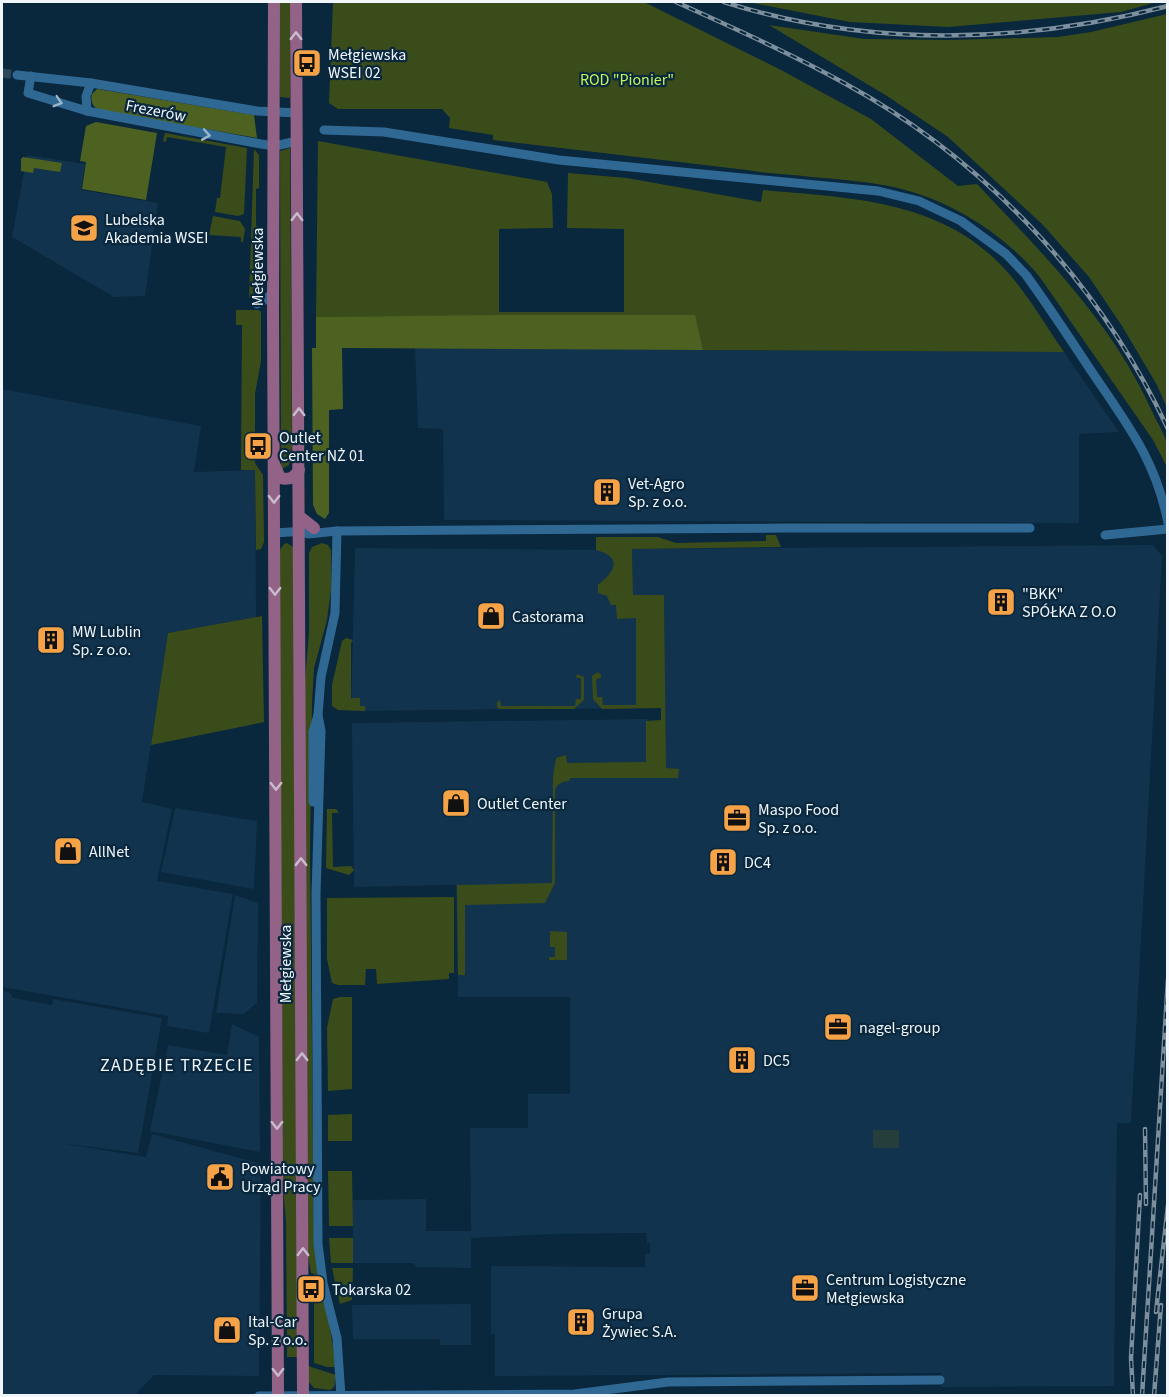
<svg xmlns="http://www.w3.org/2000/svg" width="1169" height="1397" font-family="'Source Sans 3',sans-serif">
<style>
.built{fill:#12334d}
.green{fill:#3b4c1b}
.forest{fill:#4d6221}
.water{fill:#253e3b}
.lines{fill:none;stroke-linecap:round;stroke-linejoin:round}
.minor-tunnel{stroke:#2c465a;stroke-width:9;stroke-dasharray:9 4.5;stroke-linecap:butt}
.minor{stroke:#306894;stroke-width:9}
.major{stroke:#926387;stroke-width:12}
.rail-casing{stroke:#7d8f9c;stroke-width:4.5}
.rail{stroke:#09273d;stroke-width:2;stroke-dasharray:7;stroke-linecap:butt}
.oneway{stroke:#cabbcd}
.oneway2{stroke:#9ab6cd}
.labels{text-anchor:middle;stroke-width:4.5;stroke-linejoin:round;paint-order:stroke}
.poi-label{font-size:16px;fill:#f0f6fb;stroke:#09273d;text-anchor:start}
.park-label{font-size:16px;fill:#c3f45b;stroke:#09273d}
.street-label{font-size:16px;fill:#f0f6fb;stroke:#09273d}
.neighbourhood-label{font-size:18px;letter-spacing:1.5px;fill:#f0f6fb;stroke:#09273d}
</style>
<rect width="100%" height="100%" fill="#09273d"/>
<g class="built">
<polygon points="27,155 85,164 81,190 158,203 145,296 114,297 12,237"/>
<polygon points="415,348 1064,352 1119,432 1079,434 1079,523 444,520 443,429 418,428"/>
<polygon points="2,389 201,426 194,472 255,470 256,617 168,633 142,802 172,809 157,881 233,894 209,1033 167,1026 168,1016 2,987"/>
<polygon points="1153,545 1162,556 1131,1123 1117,1123 1114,1386 941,1387 941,1373 495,1376 495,1334 491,1334 491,1266 645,1267 645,1254 650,1254 650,1243 647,1243 646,1233 550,1234 471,1238 471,1268 417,1267 413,1263 353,1263 353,1200 426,1199 426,1231 471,1231 470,1128 528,1128 528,1094 570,1094 570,997 458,997 456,885 354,887 352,723 648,719 649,768 665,769 664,595 633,595 632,549"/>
<polygon points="355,548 627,550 627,614 640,615 641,708 351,711"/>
<polygon points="175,808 257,821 254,889 161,872"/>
<polygon points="235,895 258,903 257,1003 244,1014 216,1013"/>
<polygon points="2,991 9,992 13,998 52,1005 53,999 162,1018 138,1153 60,1143 146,1157 152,1134 261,1164 259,1376 154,1375 137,1393 136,1395 2,1395"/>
<polygon points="232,1024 259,1037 260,1152 150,1131 168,1045 227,1055"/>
<polygon points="471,1304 471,1345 440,1345 440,1339 353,1339 352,1305"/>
</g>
<g class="green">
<polygon points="279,2 290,2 290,98 280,97"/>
<path d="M333,2H644L781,70L871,119L958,186L977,184C1042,253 1110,320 1150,407C1155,419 1164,432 1167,444C1169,451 1168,460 1167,467L1153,440L1039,276C1001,231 947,198 889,186C863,181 837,179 811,177C790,174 769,174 747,170L493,140V135L449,128L450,118L442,109H338L329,103Z"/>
<polygon points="748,2 1157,2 1121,12 948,27 850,22"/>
<polygon points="1167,14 1167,408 1157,385 1122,326 1089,277 1043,225 948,137 887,96 769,25 864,39 951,40 1058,37 1091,32"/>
<polygon points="165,133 247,148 244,214 238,216 215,212 217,198 220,198 226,147 167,137 166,142 163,141"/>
<path d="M318,141L547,182L552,194L553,228L499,229V312H624V229L567,228L568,173L627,178L761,202L763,190C848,198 935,199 999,263C1025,289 1044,323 1064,352L703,350L694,315L316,317Z"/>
<polygon points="290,148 292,447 289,465 282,469 281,465 280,151"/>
<polygon points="254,149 259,155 259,188 256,189 256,226 259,227 259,291 257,297 249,298"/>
<polygon points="213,216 240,221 245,229 243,242 241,242 241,237 209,235"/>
<polygon points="236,310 259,310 261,312 261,361 255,394 255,463 263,475 264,542 261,549 256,550 255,470 241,470 242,325 236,325"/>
<path d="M766,535H776L781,547L632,549L633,595H664L666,768L679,769L678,778H570L569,781C562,781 555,785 555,792V883L545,903L465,905V975H458L457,885L552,883L553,776L556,758L566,755L567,763L646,762V721L661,720V708L602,709L593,699L592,676L598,672L601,675V678L596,679L597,697H602L603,705H636V618L617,619L616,605H611L607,596L598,593V585C615,572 623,557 596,550V537H658L676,543L766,541Z"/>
<polygon points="287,543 293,547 298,1357 287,1357 286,1221 283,1188 279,551 284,544"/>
<polygon points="322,543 328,545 331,550 331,590 327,620 314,668 312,702 310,854 314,1245 320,1291 329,1321 336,1367 327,1367 314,1363 314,1274 311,1273 307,1252 304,693 309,632 309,553 312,547"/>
<polygon points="262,616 264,722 151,745 168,633"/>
<polygon points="346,638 353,640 351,643 351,698 360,698 360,706 365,706 365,711 338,710 332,706 332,685 342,641"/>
<polygon points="577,674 584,677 584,700 574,709 499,709 497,707 497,702 500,700 501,706 575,706 576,699 581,699 581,678 576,678"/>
<polygon points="327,809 336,809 339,813 332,813 333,867 351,866 354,870 349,875 326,868"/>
<polygon points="454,897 454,973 449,973 449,979 377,984 376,969 366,969 365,985 338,985 332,983 327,959 327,898"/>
<polygon points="550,931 567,932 567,960 549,960 549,957 555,957 555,947 550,947"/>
<polygon points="340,997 352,997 352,1089 328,1091 327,1028 333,999"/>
<polygon points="352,1114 352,1141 328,1141 328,1115"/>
<polygon points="328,1171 352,1171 353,1226 329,1226"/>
<polygon points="329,1238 353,1238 353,1263 331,1263"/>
<polygon points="332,1268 353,1268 352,1300 340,1304"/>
<polygon points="308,1366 336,1375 334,1387 330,1390 314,1388 308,1381"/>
</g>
<g class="forest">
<path d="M97,89L254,115L257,138L101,111C93,107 90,103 92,94Z"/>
<polygon points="96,122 157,133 146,200 82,189 86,162 80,161 86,126"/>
<polygon points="23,157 62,163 60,172 34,168 33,173 21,171 21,159"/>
<polygon points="497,315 695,315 703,350 342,348 343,409 329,410 329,513 325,519 317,514 313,505 312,348 316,348 316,317"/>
</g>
<rect class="water" x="873" y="1130" width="26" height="18"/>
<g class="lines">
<polyline class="minor-tunnel" points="2,73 17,75"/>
<g class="minor">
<polyline points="17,75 91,83 257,111 297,113"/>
<polyline points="31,76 28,93 87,111 261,144 275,146 297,141"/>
<polyline points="87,111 86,96 91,83"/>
<path d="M324,130L384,132L559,160L878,191L919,201L961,221L1006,254L1026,275C1050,308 1072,342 1094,375C1129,427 1156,461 1168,523"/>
<polyline points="257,304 267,299 273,291"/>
<polyline points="300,532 308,534 337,531 786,528 1030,528"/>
<polyline points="275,533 305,531"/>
<polyline points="1105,535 1168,529"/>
<polyline points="318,715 321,731 316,894 318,1244 323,1283 337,1338 341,1396"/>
<polyline points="313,802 313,732 318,715 321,677 335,613 337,531"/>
<polyline points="259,1396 575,1394 668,1382 940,1380"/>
</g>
<g class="major">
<polyline points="274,2 273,313 278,1396"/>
<polyline points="296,2 303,1396"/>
<path d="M275,466L280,478C289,480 295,478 299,470"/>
<polyline points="300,517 314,528"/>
</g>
<g class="rail-casing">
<g id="rail">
<path d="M676,2C733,28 790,53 844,83C986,160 1100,283 1168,429"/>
<path d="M724,2C868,48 1022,44 1168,6"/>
<polyline points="1145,1129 1146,1204"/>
<polyline points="1156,1312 1168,1205"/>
<polyline points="1133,1396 1131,1358 1140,1195"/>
<polyline points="1142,1396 1168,979"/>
<polyline points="1154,1396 1161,1305"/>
</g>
</g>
<use href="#rail" class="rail"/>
</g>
<defs><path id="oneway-chevron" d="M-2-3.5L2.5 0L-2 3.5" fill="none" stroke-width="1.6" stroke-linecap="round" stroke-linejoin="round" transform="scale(1.5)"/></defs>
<g class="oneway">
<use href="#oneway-chevron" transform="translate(296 36) rotate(-90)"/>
<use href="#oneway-chevron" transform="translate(297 217) rotate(-90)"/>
<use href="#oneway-chevron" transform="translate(299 412) rotate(-90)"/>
<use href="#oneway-chevron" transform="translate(274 499) rotate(90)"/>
<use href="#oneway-chevron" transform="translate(275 591) rotate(90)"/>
<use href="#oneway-chevron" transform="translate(276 786) rotate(90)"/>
<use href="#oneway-chevron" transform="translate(301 862) rotate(-90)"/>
<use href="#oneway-chevron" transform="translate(302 1057) rotate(-90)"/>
<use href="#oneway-chevron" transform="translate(277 1125) rotate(90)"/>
<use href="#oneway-chevron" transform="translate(303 1252) rotate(-90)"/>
<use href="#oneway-chevron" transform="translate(278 1372) rotate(90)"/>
</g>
<g class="oneway2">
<use href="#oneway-chevron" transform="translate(58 102) rotate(17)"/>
<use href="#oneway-chevron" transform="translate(206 135) rotate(10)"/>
</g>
<defs>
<g id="bus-square" transform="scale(1.5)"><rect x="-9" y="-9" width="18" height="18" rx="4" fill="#f6a246" stroke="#09273d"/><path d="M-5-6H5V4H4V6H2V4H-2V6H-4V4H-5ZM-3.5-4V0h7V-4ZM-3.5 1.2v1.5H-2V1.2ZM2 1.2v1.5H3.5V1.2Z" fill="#111"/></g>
<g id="university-square" transform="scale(1.5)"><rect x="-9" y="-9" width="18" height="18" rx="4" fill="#f6a246" stroke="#09273d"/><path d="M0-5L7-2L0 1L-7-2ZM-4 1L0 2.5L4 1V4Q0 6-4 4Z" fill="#111"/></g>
<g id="building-square" transform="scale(1.5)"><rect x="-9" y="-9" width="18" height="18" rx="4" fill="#f6a246" stroke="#09273d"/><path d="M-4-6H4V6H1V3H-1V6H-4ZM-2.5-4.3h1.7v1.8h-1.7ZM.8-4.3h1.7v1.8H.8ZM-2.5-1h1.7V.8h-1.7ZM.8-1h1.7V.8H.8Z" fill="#111"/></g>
<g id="shop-square" transform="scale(1.5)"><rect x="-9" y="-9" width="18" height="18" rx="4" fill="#f6a246" stroke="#09273d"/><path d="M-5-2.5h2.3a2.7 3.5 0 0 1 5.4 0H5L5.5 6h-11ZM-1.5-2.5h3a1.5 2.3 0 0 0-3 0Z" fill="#111"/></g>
<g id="office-square" transform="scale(1.5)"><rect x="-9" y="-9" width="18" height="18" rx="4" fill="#f6a246" stroke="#09273d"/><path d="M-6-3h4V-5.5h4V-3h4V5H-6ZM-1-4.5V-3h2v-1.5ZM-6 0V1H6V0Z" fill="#111"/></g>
<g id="civic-square" transform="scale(1.5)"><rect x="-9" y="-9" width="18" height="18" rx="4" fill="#f6a246" stroke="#09273d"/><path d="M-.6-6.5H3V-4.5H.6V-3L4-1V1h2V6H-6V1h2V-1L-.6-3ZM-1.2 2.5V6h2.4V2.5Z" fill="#111"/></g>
</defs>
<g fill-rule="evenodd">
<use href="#bus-square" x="307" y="63"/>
<use href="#university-square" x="84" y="228"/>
<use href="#bus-square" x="258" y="446"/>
<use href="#building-square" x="607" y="492"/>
<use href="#building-square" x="1001" y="602"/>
<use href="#shop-square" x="491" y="616"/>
<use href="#building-square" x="51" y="640"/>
<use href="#shop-square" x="456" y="803"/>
<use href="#office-square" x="737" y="818"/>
<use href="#shop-square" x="68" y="851"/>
<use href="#building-square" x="723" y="862"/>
<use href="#office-square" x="838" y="1027"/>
<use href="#building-square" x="742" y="1060"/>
<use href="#civic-square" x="220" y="1177"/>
<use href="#office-square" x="805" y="1288"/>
<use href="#bus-square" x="311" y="1289"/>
<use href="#building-square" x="581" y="1322"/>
<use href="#shop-square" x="227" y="1330"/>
</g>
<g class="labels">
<g class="poi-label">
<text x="328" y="60">Mełgiewska<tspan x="328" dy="18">WSEI 02</tspan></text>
<text x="105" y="225">Lubelska<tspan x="105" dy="18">Akademia WSEI</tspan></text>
<text x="279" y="443">Outlet<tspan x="279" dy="18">Center NŻ 01</tspan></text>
<text x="628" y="489">Vet-Agro<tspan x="628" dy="18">Sp. z o.o.</tspan></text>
<text x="1022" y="599">"BKK"<tspan x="1022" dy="18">SPÓŁKA Z O.O</tspan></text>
<text x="512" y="622">Castorama</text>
<text x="72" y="637">MW Lublin<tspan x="72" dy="18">Sp. z o.o.</tspan></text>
<text x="477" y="809">Outlet Center</text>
<text x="758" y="815">Maspo Food<tspan x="758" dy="18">Sp. z o.o.</tspan></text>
<text x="89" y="857">AllNet</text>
<text x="744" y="868">DC4</text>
<text x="859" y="1033">nagel-group</text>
<text x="763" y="1066">DC5</text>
<text x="241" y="1174">Powiatowy<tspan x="241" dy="18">Urząd Pracy</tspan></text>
<text x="826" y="1285">Centrum Logistyczne<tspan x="826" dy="18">Mełgiewska</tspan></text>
<text x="332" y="1295">Tokarska 02</text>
<text x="602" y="1319">Grupa<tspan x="602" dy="18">Żywiec S.A.</tspan></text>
<text x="248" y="1327">Ital-Car<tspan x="248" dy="18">Sp. z o.o.</tspan></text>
</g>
<g class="park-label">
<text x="627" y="85">ROD "Pionier"</text>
</g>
<g class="street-label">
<text transform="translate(156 110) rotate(11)" y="6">Frezerów</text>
<text transform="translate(257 267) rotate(-90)" y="6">Mełgiewska</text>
<text transform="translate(285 964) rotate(-90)" y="6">Mełgiewska</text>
</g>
<g class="neighbourhood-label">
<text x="177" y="1071">ZADĘBIE TRZECIE</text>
</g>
</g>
<rect width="1169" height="1397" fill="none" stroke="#f0f6fb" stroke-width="6"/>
</svg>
